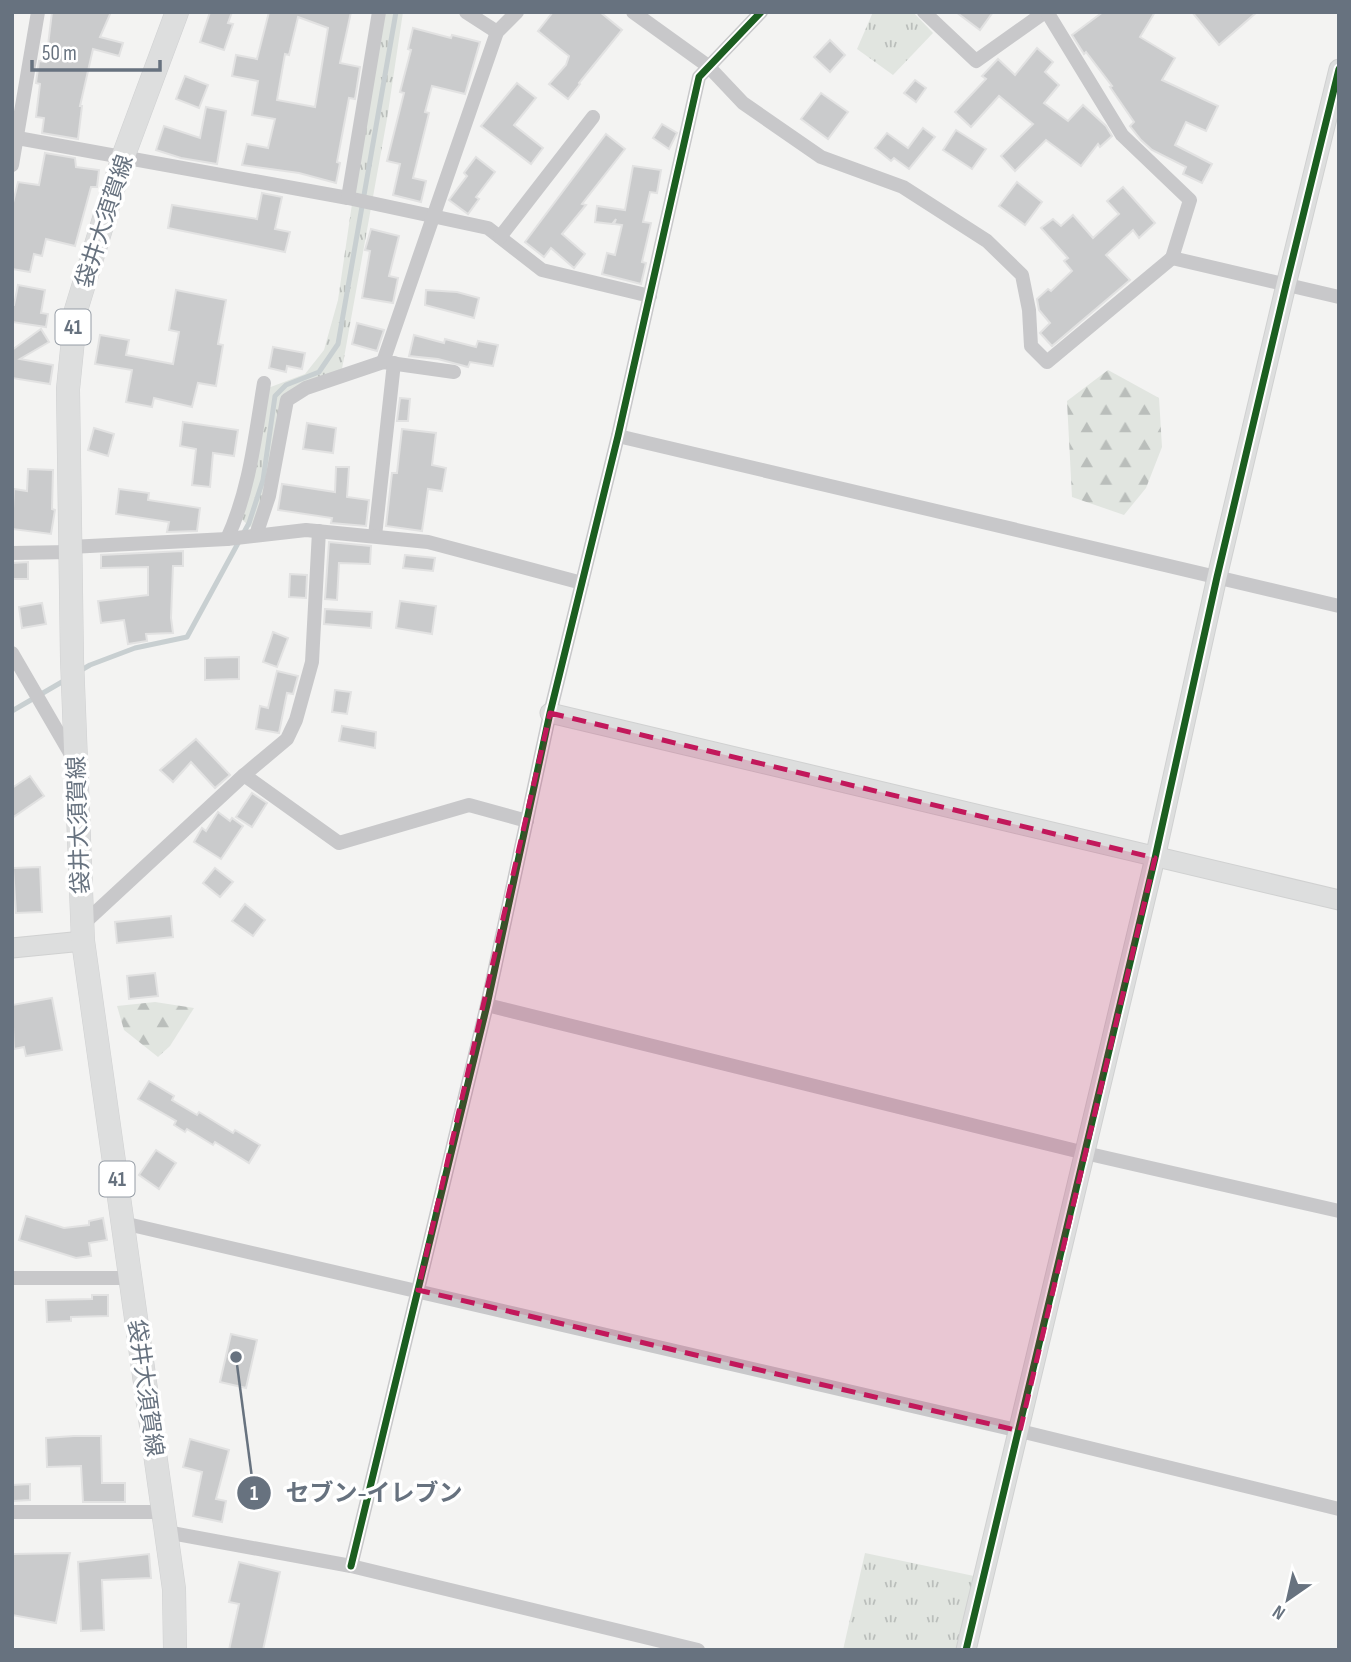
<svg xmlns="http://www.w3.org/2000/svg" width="1351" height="1662" font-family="'Sofia Sans Condensed','Noto Sans JP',sans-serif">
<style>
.grass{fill:url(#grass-tufts)}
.forest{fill:url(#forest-firs)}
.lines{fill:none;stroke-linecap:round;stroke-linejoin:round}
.stream{stroke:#c8cfd1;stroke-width:5}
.building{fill:#cacbcc;stroke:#e2e2e2;stroke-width:2;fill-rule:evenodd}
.secondary-casing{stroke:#d0d1d1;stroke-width:21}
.primary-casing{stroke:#d0d1d2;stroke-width:24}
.street{stroke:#c8c8ca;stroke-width:14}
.secondary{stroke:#dddede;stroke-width:19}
.primary{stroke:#dddede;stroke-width:23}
.cycleway-casing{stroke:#fff;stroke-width:11}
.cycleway{stroke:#1b5e20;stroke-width:7}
.marked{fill:#c2185b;fill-opacity:0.2;stroke:#c2185b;stroke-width:5;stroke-dasharray:14 9;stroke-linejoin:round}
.labels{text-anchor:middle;stroke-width:7;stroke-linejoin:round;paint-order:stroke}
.shield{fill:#fff;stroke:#959ca5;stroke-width:2}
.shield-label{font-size:21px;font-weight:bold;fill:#67727f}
.street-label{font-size:23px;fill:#67727f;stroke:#fff}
.leader{fill:none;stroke:#67727f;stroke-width:2.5}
.callout-dot{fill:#67727f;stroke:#fff;stroke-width:2.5}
.mark-label{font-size:21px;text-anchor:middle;font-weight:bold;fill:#fff}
.callout-label{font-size:24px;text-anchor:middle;font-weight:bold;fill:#67727f;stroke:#fff;stroke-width:7;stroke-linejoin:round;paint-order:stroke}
</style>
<defs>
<pattern id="grass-tufts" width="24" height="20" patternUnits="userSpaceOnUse" patternTransform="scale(1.75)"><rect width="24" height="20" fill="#e1e5e0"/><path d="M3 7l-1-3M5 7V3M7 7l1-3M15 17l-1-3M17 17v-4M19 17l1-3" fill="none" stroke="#babebb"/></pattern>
<pattern id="forest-firs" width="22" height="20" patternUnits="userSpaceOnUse" patternTransform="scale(1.75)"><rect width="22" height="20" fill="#e1e5e0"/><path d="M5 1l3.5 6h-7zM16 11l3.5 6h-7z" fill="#babebb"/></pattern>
</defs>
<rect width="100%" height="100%" fill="#f3f3f2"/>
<g class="grass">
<polygon points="380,12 403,12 387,119 342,369 285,397 257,532 241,519 268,388 305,374 324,350 338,300"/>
<polygon points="873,12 913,12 933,33 893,75 857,49"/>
<polygon points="865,1553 974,1576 958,1650 843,1650"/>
</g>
<g class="forest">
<polygon points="1108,370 1159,398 1162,447 1146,488 1124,515 1072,497 1067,401"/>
<polygon points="155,1002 194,1008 170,1046 158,1057 124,1030 117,1006"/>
</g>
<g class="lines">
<g class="stream">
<polyline points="78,672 90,665 135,648 187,637 249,523 263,480 275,396 286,385 319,372 338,344 396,12"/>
<polyline points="12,711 67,679"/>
</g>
</g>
<g class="building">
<polygon points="52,12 111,12 100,37 123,43 119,56 93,49 80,106 82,106 78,139 42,133 44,118 36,117 40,84 36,83 39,61 46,62"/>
<polygon points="210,12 232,12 228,23 233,24 224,50 200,42"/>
<path d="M269,12H351L340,63L360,67L355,99L349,98L337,162L340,163L336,183L299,173L242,165L247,144L268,148L275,119L252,115L258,81L232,76L236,55L257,59ZM298,17L328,28L315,107L277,100L285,54L289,55Z"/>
<polygon points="553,12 600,12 622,30 579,83 580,84 568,99 549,84 566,65 569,56 538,31"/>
<polygon points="956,12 993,12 980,30"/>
<polygon points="1103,12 1155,12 1140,37 1175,58 1162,80 1218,106 1206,131 1186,122 1175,145 1212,164 1202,183 1183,174 1186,167 1152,150 1141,140 1130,126 1134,122 1110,87 1112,86 1086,52 1084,54 1072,35"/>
<polygon points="1192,12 1257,12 1219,45"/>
<polygon points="413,28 451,38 452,35 480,42 465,94 432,86 425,112 429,113 413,178 426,181 421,202 393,195 400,164 387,161 404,93 400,92 411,50 408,49"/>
<polygon points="830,40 845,55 830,72 814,57"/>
<polygon points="1037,48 1053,62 1045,72 1059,85 1044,103 1068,121 1083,105 1106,126 1112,136 1100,147 1098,144 1081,166 1046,140 1015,171 1001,156 1033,124 999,96 971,127 955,112 986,79 982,76 998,59 1015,75"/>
<polygon points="185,76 208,85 199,108 176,99"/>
<polygon points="915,80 926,88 916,102 904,93"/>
<polygon points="517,83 536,98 514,125 543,148 531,164 481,126"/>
<polygon points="821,93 848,112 828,139 801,119"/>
<polygon points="206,107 226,111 217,164 181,158 156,150 164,126 200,138"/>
<polygon points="662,124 677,133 669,149 653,138"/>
<polygon points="923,128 935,137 909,169 894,158 891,161 875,148 887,133 908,148"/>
<polygon points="956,130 986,149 972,169 943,150"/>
<polygon points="606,134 625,149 582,204 586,205 562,234 585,254 574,268 551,248 544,257 525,242"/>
<polygon points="45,153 75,158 76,167 99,170 97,187 91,187 75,246 46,239 42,256 34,254 30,272 12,269 12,207 18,182 39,185"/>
<polygon points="476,157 495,172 476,197 479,199 468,214 449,200 467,176 464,173"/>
<polygon points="633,166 661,170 657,193 650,192 643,222 651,223 642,262 646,263 641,284 602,274 607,253 615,255 622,225 614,224 616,219 612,224 595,222 597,206 625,210"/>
<polygon points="1017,182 1042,202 1025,225 999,206"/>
<polygon points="1123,187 1155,223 1139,238 1133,230 1106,255 1130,280 1052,346 1040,333 1050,323 1039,310 1037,299 1048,289 1051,291 1072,271 1064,261 1068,258 1041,228 1053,219 1061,226 1073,215 1093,238 1119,214 1107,201"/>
<polygon points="262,193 282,197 275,229 290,232 285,252 168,228 172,205 257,219"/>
<polygon points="371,229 399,236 389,276 398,278 393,303 362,298 370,251 365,250"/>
<polygon points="18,285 45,290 41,313 48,314 46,327 12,322 12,305 14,305"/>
<polygon points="176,290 226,300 218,344 223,345 216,386 198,383 192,407 154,398 152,407 126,402 132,370 95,364 100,335 129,340 126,355 173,364 179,332 169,330"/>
<polygon points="426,290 457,292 479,298 474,318 425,305"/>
<polygon points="357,323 384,330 377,351 352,344"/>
<polygon points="41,329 49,342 20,359 53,365 50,384 12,378 12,350"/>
<polygon points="414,335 444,343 445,339 476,347 478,341 498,345 493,366 470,362 468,367 438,359 409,356"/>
<polygon points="273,347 305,353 302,369 287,366 286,372 269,368"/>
<polygon points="400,398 410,399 408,421 397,421"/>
<polygon points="183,422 238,430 234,456 213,453 210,487 192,485 196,449 180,446"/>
<polygon points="307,423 336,428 333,453 303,449"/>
<polygon points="94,428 114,434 108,456 88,450"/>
<polygon points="402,429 436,433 432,465 446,468 442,491 428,489 422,531 386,526 392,473 397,473"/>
<polygon points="336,467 349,467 347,497 369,500 366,526 331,523 332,518 278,510 282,484 335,492"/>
<polygon points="28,469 53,470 52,509 55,510 51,534 12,529 14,489 27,491"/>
<polygon points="119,489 149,493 148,500 200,508 197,531 167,532 169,522 116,514"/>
<polygon points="329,542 371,546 370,564 339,563 337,600 325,599"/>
<polygon points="183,551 183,566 173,566 171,618 173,633 146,634 147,641 128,644 124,620 101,623 98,601 148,595 148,567 101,568 101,555"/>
<polygon points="405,555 435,558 433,571 403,568"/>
<polygon points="28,562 28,579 12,579 12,563"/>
<polygon points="290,574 307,575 306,598 289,597"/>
<polygon points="400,601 436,606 432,634 396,628"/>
<polygon points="42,603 46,624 22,628 19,607"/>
<polygon points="325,609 372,612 371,628 324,624"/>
<polygon points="273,632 288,638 277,667 263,662"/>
<polygon points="239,657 239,679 205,680 205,658"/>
<polygon points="277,671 298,676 293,694 287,693 279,733 256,729 260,706 268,708"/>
<polygon points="335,690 351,692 347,714 332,712"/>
<polygon points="342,726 376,732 375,748 339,741"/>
<polygon points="196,739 230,775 215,788 191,762 173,782 160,770"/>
<polygon points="30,776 44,796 12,818 12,788"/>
<polygon points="252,793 267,803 252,827 236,817"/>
<polygon points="218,812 230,821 232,818 243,826 221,859 194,842 202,828 206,831"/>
<polygon points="40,867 42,912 16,913 13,868"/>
<polygon points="215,868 233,882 220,897 203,883"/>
<polygon points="245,904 265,920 253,936 232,921"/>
<polygon points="171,916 173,937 117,943 115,922"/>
<polygon points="155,973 158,996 129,999 127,976"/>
<polygon points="52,998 62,1050 26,1056 24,1047 14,1049 12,1005"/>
<polygon points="149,1081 174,1096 172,1100 197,1115 199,1112 233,1133 235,1130 260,1145 249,1163 215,1142 213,1145 187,1129 185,1132 174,1125 176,1121 138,1099"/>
<polygon points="156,1150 176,1163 159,1189 139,1175"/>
<polygon points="26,1216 64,1228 89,1225 89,1221 103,1218 107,1240 89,1243 91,1256 76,1258 19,1240"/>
<polygon points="92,1295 108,1295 108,1316 71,1317 71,1321 47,1322 46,1300 92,1299"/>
<polygon points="231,1334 257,1340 246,1388 220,1382"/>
<polygon points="74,1436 101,1436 102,1483 125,1483 125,1502 83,1502 81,1466 47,1467 46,1438"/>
<polygon points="190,1439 229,1450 216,1499 226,1501 222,1522 193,1516 202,1472 183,1467"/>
<polygon points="30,1484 30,1500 13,1501 12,1485"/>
<polygon points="70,1553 56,1623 12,1615 13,1554"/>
<polygon points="149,1554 151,1578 102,1580 104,1630 81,1631 78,1562"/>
<polygon points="239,1562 280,1572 263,1650 229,1650 239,1604 229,1602"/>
</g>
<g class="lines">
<g class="secondary-casing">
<g id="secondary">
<polyline points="550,713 1339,900"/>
<polyline points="12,948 83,941"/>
<polyline points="966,1650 1155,858 1217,577 1286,285 1339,69"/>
</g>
</g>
<g class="primary-casing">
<polyline id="primary" points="175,1650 174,1589 83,941 72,659 68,389 76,310 123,157 177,12"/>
</g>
<g class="street">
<polyline points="466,12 497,32"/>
<polyline points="633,12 708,66 743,103 821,157 903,187 987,241 1022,275 1029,310 1031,346 1047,362 1172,258"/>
<polyline points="924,12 976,61 1045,12"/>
<polyline points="1047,12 1122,135 1190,200 1172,258 1339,297"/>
<polyline points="12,137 348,198 488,228 542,270 650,296"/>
<polyline points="12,165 38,12"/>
<polyline points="348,198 379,12"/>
<polyline points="500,237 593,117"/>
<polyline points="454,372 383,362 497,32 517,12"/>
<polyline points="618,436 1339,606"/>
<polyline points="256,535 269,496 287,400 306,388 383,362"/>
<polyline points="375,536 394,363"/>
<path d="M227,539C250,489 255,436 264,383"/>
<polyline points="70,547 227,539 306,530 428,542 582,583"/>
<polyline points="12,553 70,552"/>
<polyline points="12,653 73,758"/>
<polyline points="244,775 339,843 469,805 527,821"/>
<polyline points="82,925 244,775 287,739 296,720 312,662 319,531"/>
<polyline points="487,1005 1085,1153 1339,1211"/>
<polyline points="123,1223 1020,1431 1339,1509"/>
<polyline points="12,1278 131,1278"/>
<polyline points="12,1512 164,1512"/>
<polyline points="166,1532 351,1566 698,1650"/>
<polyline points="351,1566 487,1005 550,713 618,436 699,77 761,12"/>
</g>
<use href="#secondary" class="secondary"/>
<use href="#primary" class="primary"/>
<g class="cycleway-casing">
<g id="cycleway">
<polyline points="351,1566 487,1005 550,713 618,436 699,77 761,12"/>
<polyline points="966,1650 1155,858 1217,577 1286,285 1339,69"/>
</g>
</g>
<use href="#cycleway" class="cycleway"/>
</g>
<path class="marked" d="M550,713L1155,858L1020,1431L418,1290Z"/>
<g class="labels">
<g class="shield">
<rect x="55.5" y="309.5" width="35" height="35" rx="5"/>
<rect x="99.5" y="1161.5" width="35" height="35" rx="5"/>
</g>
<g class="shield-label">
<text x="73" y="334">41</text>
<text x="117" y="1186">41</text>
</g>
<g class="street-label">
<text transform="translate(104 221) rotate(-72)" y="8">袋井大須賀線</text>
<text transform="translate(78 825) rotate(-92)" y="8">袋井大須賀線</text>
<text transform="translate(146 1388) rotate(82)" y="8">袋井大須賀線</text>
</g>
</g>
<path class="leader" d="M236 1357L254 1493"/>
<g class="callout-dot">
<circle cx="236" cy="1357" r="7"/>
<circle cx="254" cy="1493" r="18"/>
</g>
<g class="mark-label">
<text x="254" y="1500">1</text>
</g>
<g class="callout-label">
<text x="374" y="1501">セブン-イレブン</text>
</g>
<rect width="1351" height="1662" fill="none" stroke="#67727f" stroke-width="28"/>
<g transform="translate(1288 1599) rotate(214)" stroke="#ffffff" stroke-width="5" paint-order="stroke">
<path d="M0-5L12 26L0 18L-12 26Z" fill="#67727f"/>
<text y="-10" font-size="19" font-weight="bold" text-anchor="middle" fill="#67727f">N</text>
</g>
<path d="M32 60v10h128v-10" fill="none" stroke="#67727f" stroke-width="3.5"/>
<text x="42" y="60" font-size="21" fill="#67727f" stroke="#ffffff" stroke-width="5" paint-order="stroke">50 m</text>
</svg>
